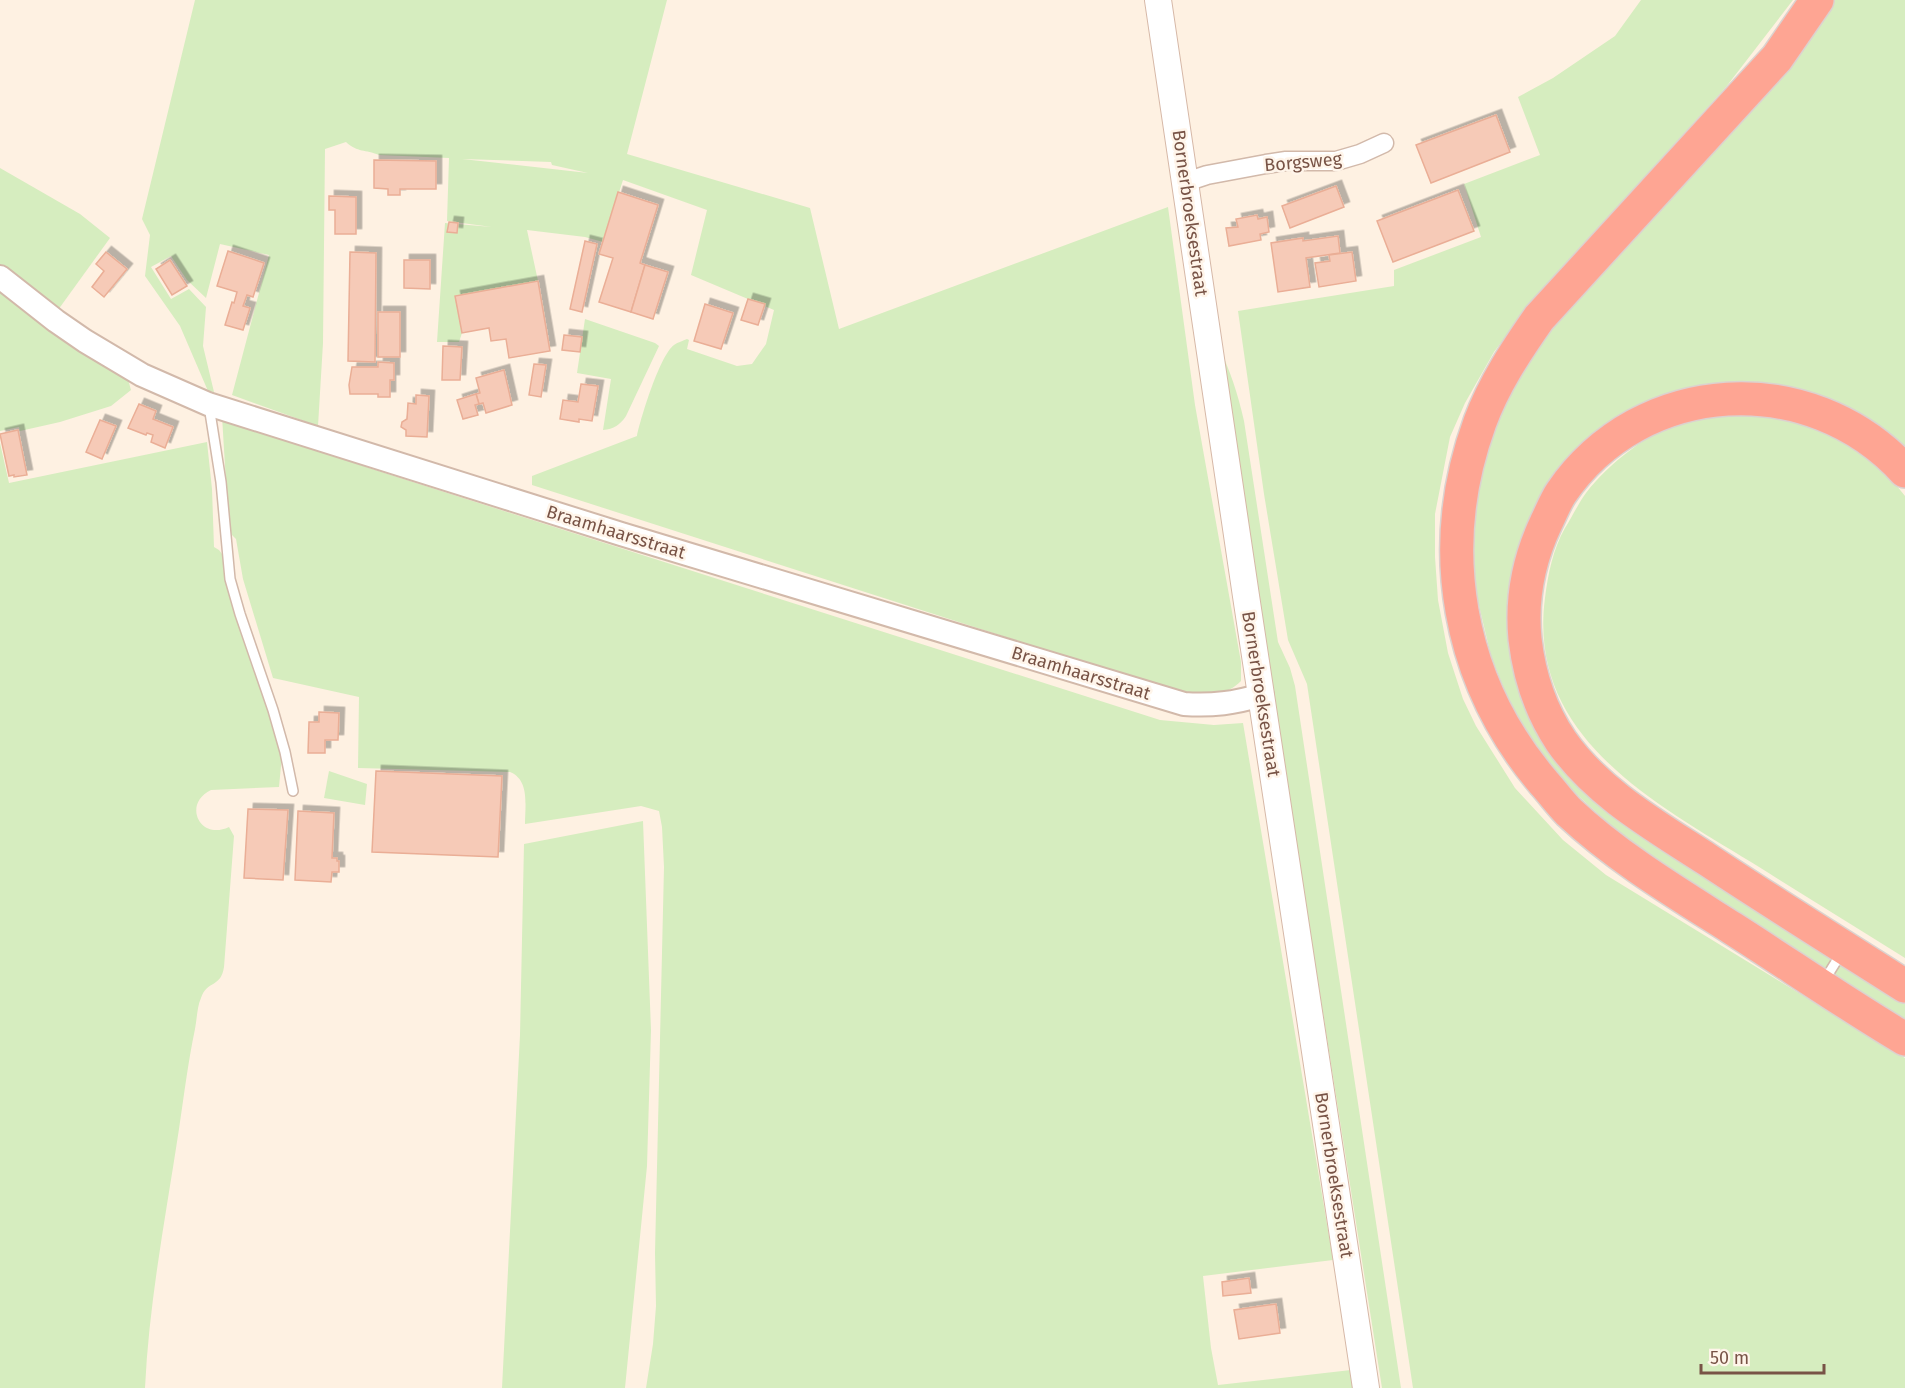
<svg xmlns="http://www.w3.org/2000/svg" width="1905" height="1388" font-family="'Fira Sans',sans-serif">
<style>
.green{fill:#d6edbf;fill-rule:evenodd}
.building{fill:#f6cab7;stroke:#eaae96;stroke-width:1.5;filter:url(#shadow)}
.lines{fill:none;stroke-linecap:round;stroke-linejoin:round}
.service-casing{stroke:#d2b9aa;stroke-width:12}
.minor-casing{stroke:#d2b9aa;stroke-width:21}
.tertiary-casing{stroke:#d2b9aa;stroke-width:26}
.secondary-casing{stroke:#d6b8a7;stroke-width:28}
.motorway-casing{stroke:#dcd2cf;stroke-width:36}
.service{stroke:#fff;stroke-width:9}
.minor{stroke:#fff;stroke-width:18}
.tertiary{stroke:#fff;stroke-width:22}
.secondary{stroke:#fff;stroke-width:26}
.motorway{stroke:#fea593;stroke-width:33}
.labels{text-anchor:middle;stroke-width:5;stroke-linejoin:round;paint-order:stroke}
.street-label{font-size:18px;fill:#785346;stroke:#fff5ea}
</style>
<defs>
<filter id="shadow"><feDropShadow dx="5.5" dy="-5.5" stdDeviation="0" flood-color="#0004"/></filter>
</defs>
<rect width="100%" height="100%" fill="#fef1e2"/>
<g class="green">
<path d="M195,0H667L627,154L810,208L839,329L1168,207L1195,405L1241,662V681C1225,696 1213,695 1192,697L532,485V476L637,436C641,417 660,355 674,345C678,342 683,341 687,339L689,340L687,349L737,366L752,364L766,344L774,310L691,275L707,210L623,180L603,242L585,237L527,230L538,281L456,296L462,333L459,342H437L445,223L492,227L447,221L449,158L379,155C365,149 358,153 346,142L325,149L323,343L318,426L232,395L269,255L220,244L206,298L187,280L171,256L151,267L171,299L189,289L206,307L203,346L214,392L208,391L180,326L145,276L150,235L142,219ZM462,159L551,162L552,165L588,173Z"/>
<polygon points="1641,0 1793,0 1726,87 1534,299 1494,352 1465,403 1450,437 1435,514 1435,557 1438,600 1448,653 1463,699 1476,726 1515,788 1563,840 1606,875 1905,1058 1905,1388 1413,1388 1307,684 1288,640 1264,494 1238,311 1394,286 1394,270 1481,237 1464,184 1540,155 1518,97 1553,78 1615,36"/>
<polygon points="1828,0 1905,0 1905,461 1800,392 1624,425 1522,572 1567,759 1905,993 1905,1022 1664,867 1622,836 1559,778 1529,737 1508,699 1491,656 1476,593 1473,536 1476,486 1488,443 1534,340"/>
<polygon points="0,168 80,214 110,238 58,310 0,265"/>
<polygon points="0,285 127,376 131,390 111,406 60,422 20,431 19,427 0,431"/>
<path d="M585,319L655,343L659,346L626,416C620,425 614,429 603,430L611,379L577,373Z"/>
<path d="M1218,345C1230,370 1238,394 1244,421L1278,642L1290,668L1295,686L1401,1388H1382Z"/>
<path d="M1732,411L1778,415L1823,429L1859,449L1884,470L1905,496V958C1854,926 1802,894 1751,862C1651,801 1527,735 1545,598C1548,574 1553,549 1565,528C1572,517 1578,504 1586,493C1609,463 1650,431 1687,420C1702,415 1717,414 1732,411Z"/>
<path d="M222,416L369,468L1160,720L1214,725L1243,723L1333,1260L1203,1276L1211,1348L1218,1385L1351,1370L1354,1388H646L653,1344L656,1306L655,1253L664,867L662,827L659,811L641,806L525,824C525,806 530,780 510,772L358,768L359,697L273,678L243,579L236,539L229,532Z"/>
<path d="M207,442L212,489L214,547L219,550L222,554L234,606L267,700L282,755L279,787L211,790C182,804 200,841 229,827L234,836L224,967C221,988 207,980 201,998C197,1007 197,1019 195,1029C188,1062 184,1096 179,1129C166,1215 149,1301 145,1388H0V443L9,483Z"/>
<polygon points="329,771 367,784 365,805 324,798"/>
<polygon points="643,821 651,1030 647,1166 625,1388 502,1388 520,1035 524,844"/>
</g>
<g class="building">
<polygon points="1496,115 1510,152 1431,183 1416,145"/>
<polygon points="374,160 436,161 436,189 400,189 400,195 388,195 388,189 374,188"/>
<polygon points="1336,186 1344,207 1290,228 1282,206"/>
<polygon points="1458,190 1474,231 1393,262 1377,221"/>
<polygon points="618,192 658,205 640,263 645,265 631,312 599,302 613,258 599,254"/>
<polygon points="329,196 356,197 356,234 335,234 335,210 329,210"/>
<polygon points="1257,215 1258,219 1267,217 1269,232 1260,234 1261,240 1229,246 1226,228 1238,227 1236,219"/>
<polygon points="449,222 458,223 457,233 447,232"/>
<polygon points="1338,236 1340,253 1306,258 1310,287 1278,292 1271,243 1303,238 1303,241"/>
<polygon points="585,241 597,244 582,312 570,309"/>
<polygon points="228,251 264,263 253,297 247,295 243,306 250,308 243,330 225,325 232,302 234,303 237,292 217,286"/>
<polygon points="106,252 127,269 104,297 92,287 104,271 96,264"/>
<polygon points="350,252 376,253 375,362 348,361"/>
<polygon points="1352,252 1356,281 1319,287 1315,263 1330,261 1329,255"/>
<polygon points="170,260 187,286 172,295 156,269"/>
<polygon points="404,260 430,260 430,289 404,288"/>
<polygon points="645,265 668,272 653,319 631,312"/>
<polygon points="538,281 550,351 509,358 506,339 491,341 489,328 462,333 455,296"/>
<polygon points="748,299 765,304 758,325 741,320"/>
<polygon points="705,304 733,313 721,349 694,341"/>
<rect x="378" y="312" width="22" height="45"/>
<polygon points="564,335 582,337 580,352 562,350"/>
<polygon points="443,346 462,347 460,380 442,380"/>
<polygon points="378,362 394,363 394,380 390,380 390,397 378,397 378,394 350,394 349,385 352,367 378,367"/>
<polygon points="534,364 546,365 541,397 529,395"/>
<polygon points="504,370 512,405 486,413 483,403 479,404 476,394 480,393 476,378"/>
<polygon points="581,384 598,386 592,421 579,419 579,422 560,419 563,400 578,402"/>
<polygon points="476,394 479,404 475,405 478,415 463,419 457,400"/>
<polygon points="416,395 429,396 427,437 406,436 406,430 401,427 402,422 407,419 408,403 416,404"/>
<polygon points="139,404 156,411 153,419 173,427 165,448 151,442 153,435 147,433 146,435 128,428"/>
<polygon points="100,420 116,426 102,459 86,452"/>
<polygon points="18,430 27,475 14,477 14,475 9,476 0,434"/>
<polygon points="319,712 339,713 338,740 325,740 325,753 308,753 309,722 319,722"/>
<polygon points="376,771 502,776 498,857 372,852"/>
<polygon points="248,809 288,810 283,880 244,878"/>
<polygon points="298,811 334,813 332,858 337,858 337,861 339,861 339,872 332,872 331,882 295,880"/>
<polygon points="1249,1278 1251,1293 1223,1296 1222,1282"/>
<polygon points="1276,1304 1280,1333 1239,1339 1234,1310"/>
</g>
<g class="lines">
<g class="service-casing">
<g id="service">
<polyline points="209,406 221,482 230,579 240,614 273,710 285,752 293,791"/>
<polyline points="1824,981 1842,952"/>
</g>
</g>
<g class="minor-casing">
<polyline id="minor" points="1186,182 1207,175 1266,164 1286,161 1336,161 1360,154 1384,143"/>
</g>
<g class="tertiary-casing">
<path id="tertiary" d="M0,277L56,321L85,341L142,375L208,404L621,534L1184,704C1213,706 1234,703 1262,695"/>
</g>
<g class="secondary-casing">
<polyline id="secondary" points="1158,0 1246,596 1366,1388"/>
</g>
<g class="motorway-casing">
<g id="motorway">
<path d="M1817,0L1777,58L1539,318C1516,351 1494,384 1480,422C1434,548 1457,681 1544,783C1553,793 1560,803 1569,812C1617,857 1677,893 1732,928C1790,965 1846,1004 1905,1039"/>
<path d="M1905,471C1810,367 1641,376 1561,493C1555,502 1551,513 1546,523C1529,559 1521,598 1525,639C1529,674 1541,711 1561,741C1597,793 1656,826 1708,860C1773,903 1839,944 1905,986"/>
</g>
</g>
<use href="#service" class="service"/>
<use href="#minor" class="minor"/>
<use href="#tertiary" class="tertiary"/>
<use href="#secondary" class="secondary"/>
<use href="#motorway" class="motorway"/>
</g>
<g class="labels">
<g class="street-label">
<text transform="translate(1303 162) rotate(-5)" y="6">Borgsweg</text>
<text transform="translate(1190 213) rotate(82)" y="6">Bornerbroeksestraat</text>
<text transform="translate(616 532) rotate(17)" y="6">Braamhaarsstraat</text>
<text transform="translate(1081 673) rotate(17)" y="6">Braamhaarsstraat</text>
<text transform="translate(1261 694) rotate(81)" y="6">Bornerbroeksestraat</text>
<text transform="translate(1334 1175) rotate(81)" y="6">Bornerbroeksestraat</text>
</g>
</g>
<path d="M1701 1364v9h123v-9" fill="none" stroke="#785346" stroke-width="3"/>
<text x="1710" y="1364" font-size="18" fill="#785346" stroke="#fff5ea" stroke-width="4.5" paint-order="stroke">50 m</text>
</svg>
